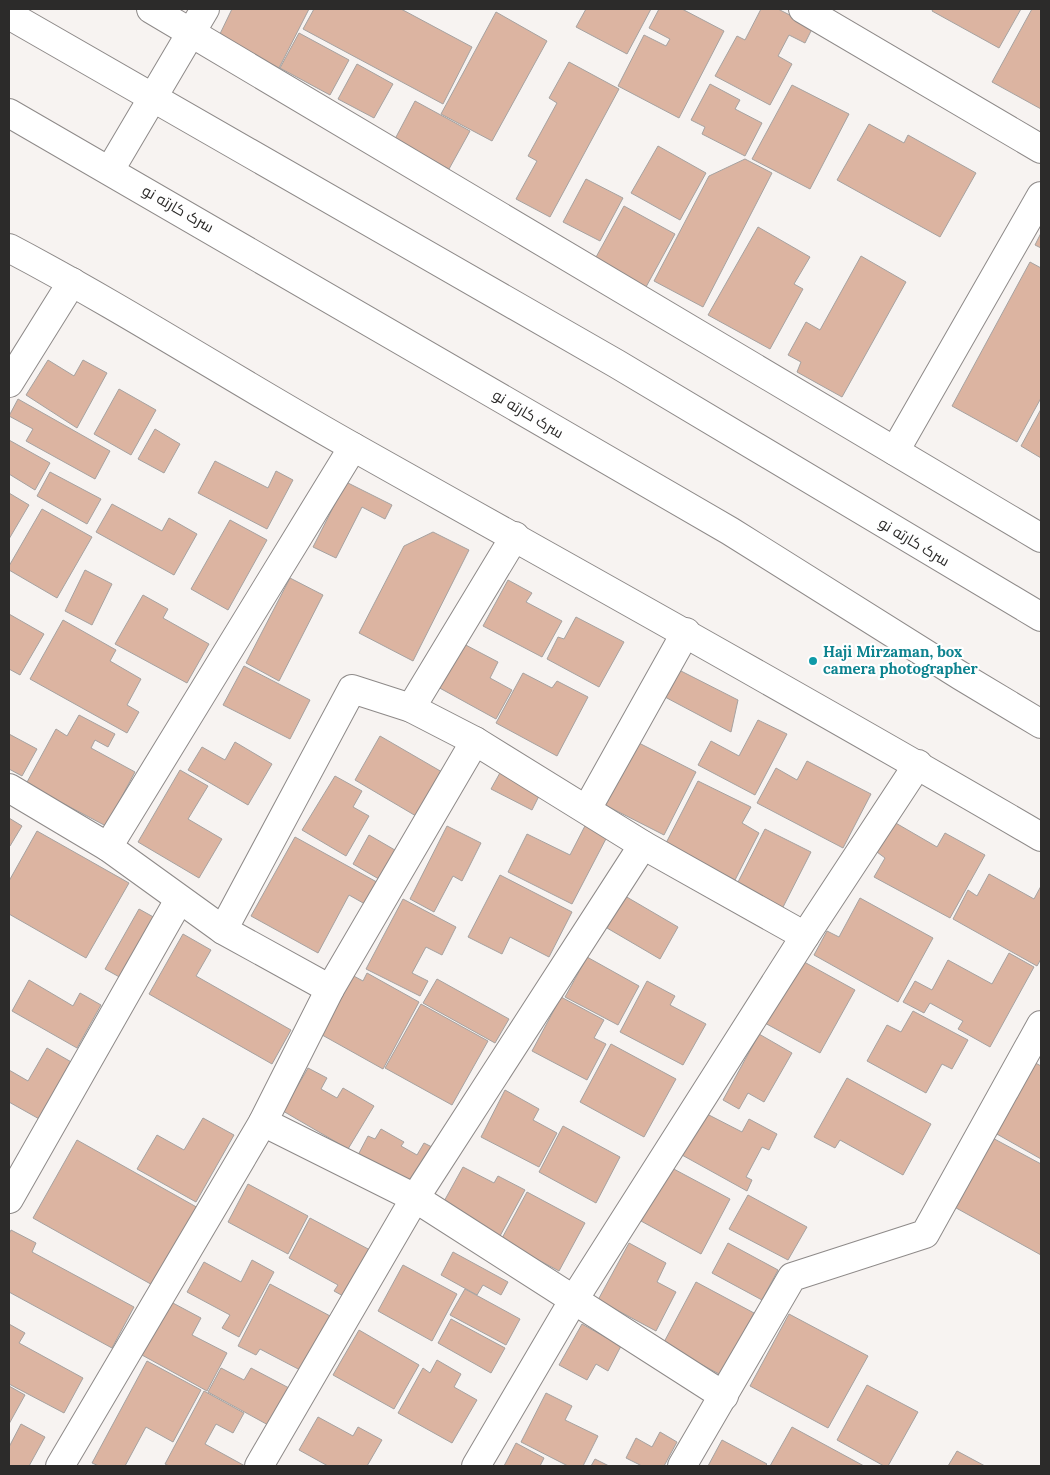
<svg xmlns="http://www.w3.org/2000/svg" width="1050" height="1475" font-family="Lora,Cairo,serif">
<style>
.building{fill:#dcb4a1;stroke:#a6a2a0}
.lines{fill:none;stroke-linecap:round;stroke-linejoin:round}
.street-casing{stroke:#8e8a89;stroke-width:30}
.highway-casing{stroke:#8e8a89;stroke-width:30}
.street{stroke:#fff;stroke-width:28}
.highway{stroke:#fff;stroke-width:28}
.culture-dot{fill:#0f9aa8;stroke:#fff;stroke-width:2}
.labels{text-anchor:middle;stroke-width:4.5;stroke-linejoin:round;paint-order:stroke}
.street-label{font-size:15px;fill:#2c2b2a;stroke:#fff}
.culture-label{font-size:15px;font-weight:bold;fill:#0d838f;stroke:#fff;text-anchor:start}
</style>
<rect width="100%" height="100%" fill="#f7f3f1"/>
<g class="building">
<polygon points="232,9 309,9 279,68 218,38"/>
<polygon points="314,9 401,9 472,47 443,104 303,29"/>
<polygon points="586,9 651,9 627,54 576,27"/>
<polygon points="659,9 682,9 724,31 679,118 618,86 644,35 666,46 670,39 649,28"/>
<polygon points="761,9 778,9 813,27 805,43 789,35 778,56 792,64 770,105 715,76 737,36 745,40"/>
<polygon points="933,9 1021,9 999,48 932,11"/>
<polygon points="1032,9 1041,9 1041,109 992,82"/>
<polygon points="496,12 547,41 492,141 441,114"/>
<polygon points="299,33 349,60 330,95 280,68"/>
<polygon points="569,62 619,89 550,217 516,199 537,161 528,156 557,103 549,98"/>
<polygon points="357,64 393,84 374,118 338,99"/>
<polygon points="710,84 740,100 735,109 762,123 745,156 702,134 705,127 691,120"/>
<polygon points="792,85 849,114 810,189 752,159"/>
<polygon points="415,101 470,131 449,169 395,139"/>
<polygon points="869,124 904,143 908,135 976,173 940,237 837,180"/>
<polygon points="658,146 706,173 680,220 631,193"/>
<polygon points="745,159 772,173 703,307 654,281 709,176"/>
<polygon points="586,179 623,198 600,241 563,222"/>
<polygon points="624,206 675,234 646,287 595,259"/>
<polygon points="758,227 810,257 794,284 803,289 770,349 708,315"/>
<polygon points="1041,233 1041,248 1035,245"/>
<polygon points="861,256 906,282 842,397 797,372 801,362 788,355 806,322 820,330"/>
<polygon points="1030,262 1041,268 1041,398 1017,442 952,406"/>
<polygon points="48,360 74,376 83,360 107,373 77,428 26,395"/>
<polygon points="119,389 156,410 131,455 94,434"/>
<polygon points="18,399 110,451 95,479 26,441 33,429 9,416"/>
<polygon points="1041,409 1041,458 1021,446"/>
<polygon points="155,429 180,444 164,473 138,459"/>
<polygon points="9,440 50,463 35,490 9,474"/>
<polygon points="215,461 268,488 276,471 293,480 267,529 198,493"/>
<polygon points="50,472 101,499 87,524 37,496"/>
<polygon points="346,482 392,505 385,519 362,507 336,558 313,547"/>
<polygon points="9,493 29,505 9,539"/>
<polygon points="112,504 162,531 169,518 197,534 174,575 96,532"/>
<polygon points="42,509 92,537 57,598 9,570 9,566"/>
<polygon points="230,520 267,540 228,610 191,589"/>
<polygon points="433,532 469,550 413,661 359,633 404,546"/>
<polygon points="85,570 112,584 92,625 65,611"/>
<polygon points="290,578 323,595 279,681 246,663"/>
<polygon points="508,580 532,593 526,602 562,621 542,657 483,626"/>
<polygon points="143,595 168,609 163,618 209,644 187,683 115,644"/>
<polygon points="9,614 44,634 20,675 9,669"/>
<polygon points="576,617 624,642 599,687 547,659 558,637 564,639"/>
<polygon points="63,620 116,650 110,661 141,679 127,705 139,712 127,733 30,679"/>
<polygon points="460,642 498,662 490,678 512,690 496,719 436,686"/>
<polygon points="244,666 310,700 290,739 223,705"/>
<polygon points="679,670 738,700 731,732 665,697"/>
<polygon points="523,673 552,688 557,681 588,697 557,756 496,723"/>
<polygon points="79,715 115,734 108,747 95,740 91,748 135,772 106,826 26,784 56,729 67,736"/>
<polygon points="758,720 787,734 755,795 698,765 711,741 739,756"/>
<polygon points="9,734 37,749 22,776 9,769"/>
<polygon points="380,736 442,772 416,816 355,780"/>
<polygon points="635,741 696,772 664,835 603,804"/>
<polygon points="235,742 272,764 248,805 188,770 202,747 225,760"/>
<polygon points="807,761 871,794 843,848 757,803 776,768 797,780"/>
<polygon points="180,770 208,786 188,819 222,839 199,878 138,842"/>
<polygon points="501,771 541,792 532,810 491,789"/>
<polygon points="335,776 362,791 353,807 369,816 346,856 302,830"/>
<polygon points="698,781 751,807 742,823 759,833 735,880 665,845"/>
<polygon points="9,818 22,826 10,846 9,845"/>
<polygon points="587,822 609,833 572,904 508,872 527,834 570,855"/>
<polygon points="894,822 937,847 945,833 985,855 950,918 874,877 885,858 877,852"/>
<polygon points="447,826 481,843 462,881 453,876 434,912 410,899"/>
<polygon points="765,829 811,852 781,911 735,888"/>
<polygon points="37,831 129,883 86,958 9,914 9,881"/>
<polygon points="369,835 400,853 384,882 353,864"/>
<polygon points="295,837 384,886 372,908 349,895 318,953 251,916"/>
<polygon points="989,874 1034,899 1041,886 1041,959 1037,966 953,919 968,890 977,896"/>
<polygon points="500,875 572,912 549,957 510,937 502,954 468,937"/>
<polygon points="625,896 678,927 660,959 607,928"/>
<polygon points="860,898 933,938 898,1002 814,955 827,931 839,937"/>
<polygon points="403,899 456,927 442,955 426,947 412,973 428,981 420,996 366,969"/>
<polygon points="139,909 157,919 123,979 105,969"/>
<polygon points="183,934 211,950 196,976 291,1030 272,1064 149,994"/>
<polygon points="1009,953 1034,967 990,1047 958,1029 963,1021 930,1003 924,1013 903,1002 915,981 932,990 948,960 992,984"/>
<polygon points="587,957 639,986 618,1025 565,997"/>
<polygon points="797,958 855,990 820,1053 763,1022"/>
<polygon points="348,973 363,981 367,973 419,1002 383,1069 315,1031"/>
<polygon points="437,979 509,1019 495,1043 423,1003"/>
<polygon points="29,980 73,1006 80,993 101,1005 77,1048 12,1011"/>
<polygon points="647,981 675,996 670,1005 706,1024 683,1065 620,1032"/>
<polygon points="561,997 604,1020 594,1038 606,1044 587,1080 532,1051"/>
<polygon points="421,1004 488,1041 452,1105 385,1068"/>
<polygon points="913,1011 968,1040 952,1069 942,1064 926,1093 867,1061 887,1025 901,1032"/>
<polygon points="759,1034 792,1053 764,1102 748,1093 739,1109 723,1100"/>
<polygon points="611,1044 676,1079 644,1137 580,1102"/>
<polygon points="47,1048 73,1063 41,1120 9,1102 9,1070 28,1081"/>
<polygon points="1028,1059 1041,1066 1041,1159 988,1129"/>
<polygon points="308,1068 327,1078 321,1089 337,1098 343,1088 374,1106 348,1149 283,1111"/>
<polygon points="847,1078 931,1124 903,1175 840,1140 835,1148 814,1137"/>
<polygon points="505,1090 539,1109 533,1120 557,1133 539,1167 481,1137"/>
<polygon points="705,1113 742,1132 749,1119 777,1134 769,1150 762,1147 746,1177 752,1180 747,1191 682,1155"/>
<polygon points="203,1118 234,1135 196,1202 137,1169 157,1135 184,1150"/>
<polygon points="563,1126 620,1157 596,1203 539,1172"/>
<polygon points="381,1129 404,1142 401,1146 417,1155 424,1143 432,1147 410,1186 357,1157 368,1136 375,1139"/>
<polygon points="987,1135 1041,1164 1041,1255 949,1204"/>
<polygon points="77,1140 200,1209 156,1287 33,1218"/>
<polygon points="463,1167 494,1183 498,1176 525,1190 500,1236 442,1205"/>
<polygon points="670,1167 730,1199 701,1254 641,1221"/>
<polygon points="248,1184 308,1216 288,1254 228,1222"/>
<polygon points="527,1192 585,1223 559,1271 501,1240"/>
<polygon points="748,1195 807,1227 788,1260 729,1229"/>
<polygon points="310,1218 370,1250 345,1297 334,1291 338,1285 289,1258"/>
<polygon points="11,1230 36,1243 32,1252 134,1307 112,1348 9,1292 9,1234"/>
<polygon points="629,1243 666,1263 657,1282 676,1292 656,1331 598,1300"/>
<polygon points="728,1243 778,1270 762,1300 712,1273"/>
<polygon points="453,1252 508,1282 501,1295 483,1285 477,1295 441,1275"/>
<polygon points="252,1260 274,1272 239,1337 222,1328 230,1315 187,1292 204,1262 241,1282"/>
<polygon points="403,1265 457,1294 432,1341 378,1311"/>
<polygon points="696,1282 754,1313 721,1375 663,1344"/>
<polygon points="270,1284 332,1317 302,1371 260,1349 256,1355 238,1346"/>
<polygon points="465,1289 520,1319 506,1345 450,1315"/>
<polygon points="171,1302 201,1318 192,1335 227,1353 207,1391 142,1355"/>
<polygon points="789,1314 868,1356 828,1428 750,1386"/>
<polygon points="451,1319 505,1348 491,1373 438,1343"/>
<polygon points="9,1324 25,1333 19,1343 83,1378 64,1413 9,1384"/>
<polygon points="582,1324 621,1346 608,1371 596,1364 587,1380 559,1365"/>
<polygon points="359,1330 419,1365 394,1409 333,1375"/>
<polygon points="437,1360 461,1374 454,1387 477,1400 452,1443 398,1413 423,1368 430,1373"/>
<polygon points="147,1361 201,1390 173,1442 146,1427 125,1466 99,1466 92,1463"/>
<polygon points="221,1368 244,1380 251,1368 289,1388 270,1426 208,1392"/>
<polygon points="867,1385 918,1412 888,1466 884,1466 837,1440"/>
<polygon points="9,1386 25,1395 9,1424"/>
<polygon points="204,1391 244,1413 233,1433 216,1424 205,1444 245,1466 169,1466 165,1464"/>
<polygon points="546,1393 572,1406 565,1420 598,1436 583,1466 568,1466 521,1442"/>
<polygon points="318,1417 353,1436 358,1427 382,1440 367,1466 328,1466 299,1450"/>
<polygon points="21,1424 45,1437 29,1466 9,1466 9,1447"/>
<polygon points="792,1427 864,1466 770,1466"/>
<polygon points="660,1432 677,1442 664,1466 642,1466 626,1458 636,1438 652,1447"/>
<polygon points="722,1440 767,1464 765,1466 708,1466"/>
<polygon points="516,1443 544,1458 540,1466 504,1466"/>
<polygon points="957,1451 985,1466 948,1466"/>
<polygon points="595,1459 609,1466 591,1466"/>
</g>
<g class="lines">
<g class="street-casing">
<g id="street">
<polyline points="151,9 1041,538"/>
<polyline points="803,9 1041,149"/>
<polyline points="110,170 205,9"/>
<path d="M9,248C127,310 239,383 355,448C584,577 814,704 1041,837"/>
<polyline points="9,383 72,282"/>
<polyline points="895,451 1041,196"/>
<polyline points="411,708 515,536"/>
<polyline points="9,788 108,847 223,930 330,989"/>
<polyline points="587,809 686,632"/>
<polyline points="108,847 353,447"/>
<polyline points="223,930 352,689 411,708 475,741 643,845 805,936"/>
<polyline points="263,1122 415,1198 724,1396"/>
<polyline points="9,1199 179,900"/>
<polyline points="60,1466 263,1122 330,989 475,741"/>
<polyline points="259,1466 415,1198 643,845"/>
<polyline points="476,1466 573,1301 805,936 918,764"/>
<polyline points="682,1466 792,1277 925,1234 1041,1025"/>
</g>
</g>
<g class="highway-casing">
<g id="highway">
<polyline points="9,15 617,364 1041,617"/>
<polyline points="9,113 730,531 961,676 1041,724"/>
</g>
</g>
<use href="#street" class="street"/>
<use href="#highway" class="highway"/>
</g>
<circle class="culture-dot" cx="813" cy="661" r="5"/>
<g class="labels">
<g class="street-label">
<text transform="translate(178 209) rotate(30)" y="5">سرک کارته نو</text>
<text transform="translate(528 414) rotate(31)" y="5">سرک کارته نو</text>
<text transform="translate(914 542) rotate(31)" y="5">سرک کارته نو</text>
</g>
<g class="culture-label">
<text x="823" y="657">Haji Mirzaman, box<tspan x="823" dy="17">camera photographer</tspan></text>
</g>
</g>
<rect width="1050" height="1475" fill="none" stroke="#2c2b2a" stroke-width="20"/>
</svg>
